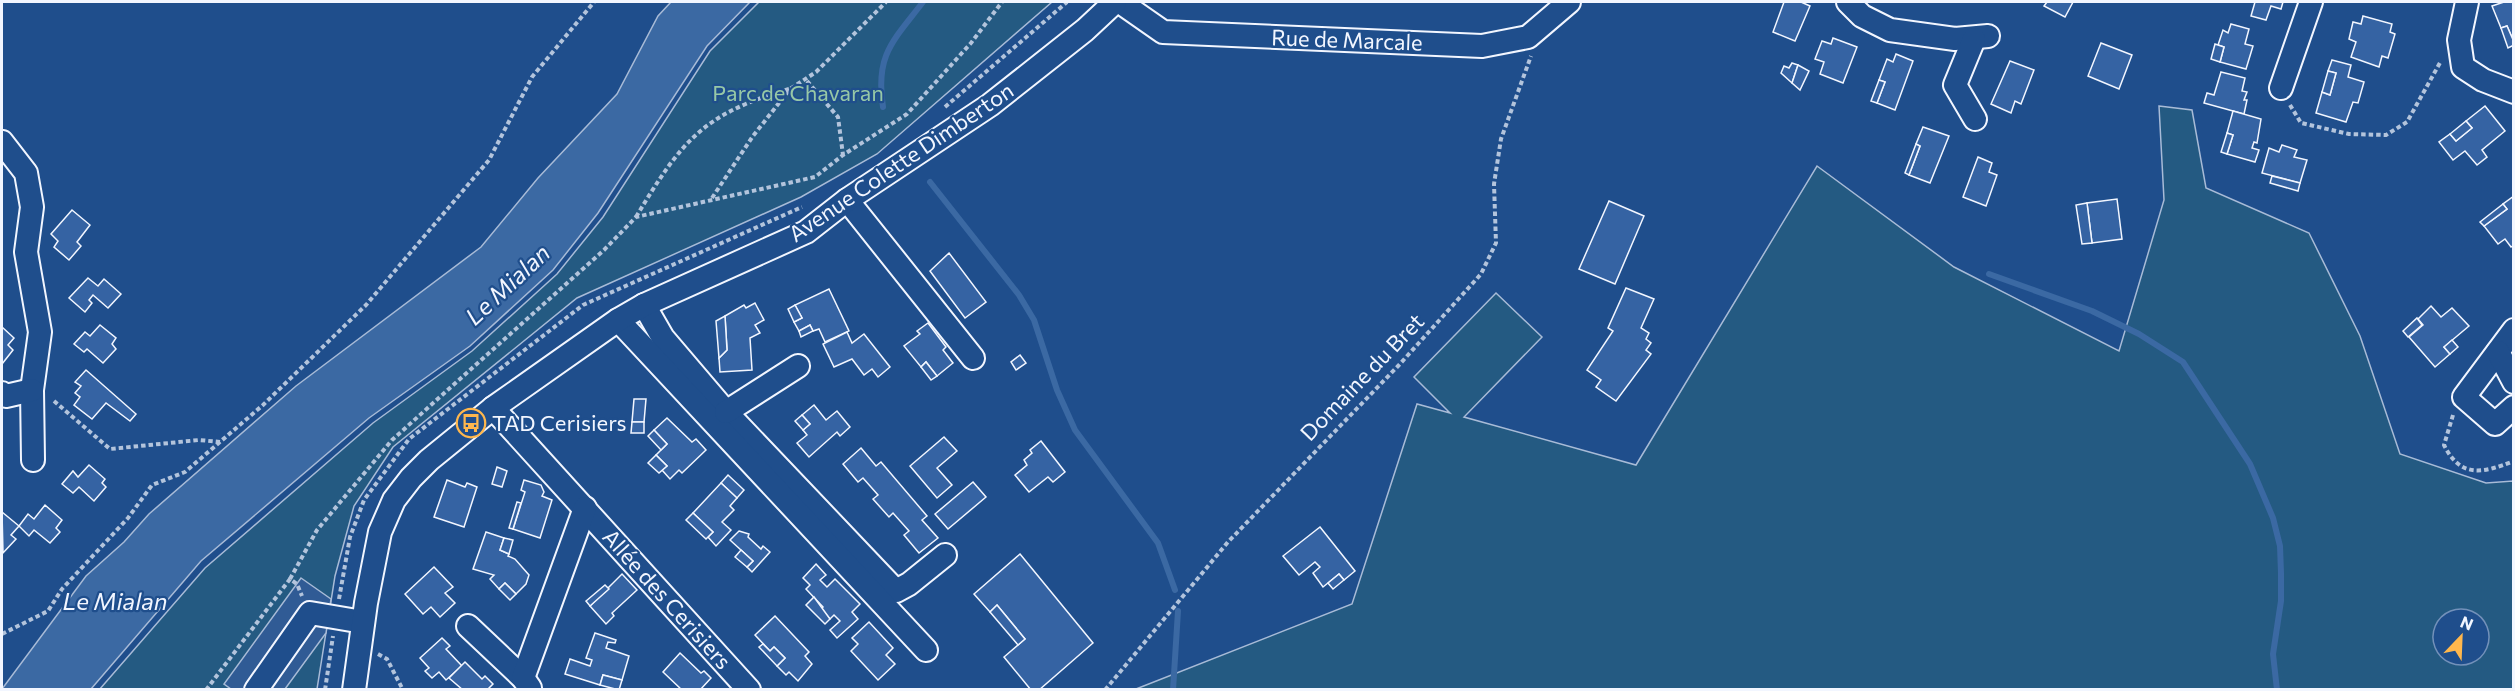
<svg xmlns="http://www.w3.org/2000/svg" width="2515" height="691" font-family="Commissioner,sans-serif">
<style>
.green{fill:#245a82;stroke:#a8bbd7;stroke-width:1.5;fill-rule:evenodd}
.parking{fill:#305b95;stroke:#a8bbd7;stroke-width:1.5}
.water{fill:#3b69a3;stroke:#a8bbd7;stroke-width:1.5}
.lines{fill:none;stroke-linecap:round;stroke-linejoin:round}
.stream{stroke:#3b69a3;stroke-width:6}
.building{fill:#3563a3;stroke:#f2f6ff;stroke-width:1.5}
.minor-casing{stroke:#f2f6ff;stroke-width:26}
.path{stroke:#b3c4dc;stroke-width:4;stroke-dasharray:4.5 3;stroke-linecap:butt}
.minor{stroke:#1f4e8c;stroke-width:22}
.labels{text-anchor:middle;stroke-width:4.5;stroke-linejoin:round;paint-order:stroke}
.street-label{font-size:22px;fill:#f2f6ff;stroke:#1f4e8c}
.park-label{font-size:22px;fill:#97c8a6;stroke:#1f4e8c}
.poi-label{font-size:22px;fill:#f2f6ff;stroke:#1f4e8c;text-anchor:start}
.water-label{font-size:24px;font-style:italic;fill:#f2f6ff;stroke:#1f4e8c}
</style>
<rect width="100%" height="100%" fill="#1f4e8c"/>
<g class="green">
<polygon points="759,2 1052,2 877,154 801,197 577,298 393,447 354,506 335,576 317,689 99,690 205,568 373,423 472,351 557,274 603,217 710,51"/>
<path d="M2159,106L2192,110L2206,188L2309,233L2360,336L2400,454L2486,483L2513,481V689H1136L1352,604L1417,404L1450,413L1414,377L1496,293L1542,337L1464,417L1636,465L1817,166L1954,267L2119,351L2164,200ZM2443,619H2479V655H2443Z"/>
</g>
<polygon class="parking" points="301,578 331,599 326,633 285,689 231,689 224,684"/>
<polygon class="water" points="671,2 750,2 707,46 598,213 553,270 470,346 369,418 201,561 91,689 2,689 86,576 124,542 149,514 296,386 481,247 538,178 617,94 658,16"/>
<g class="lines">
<g class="stream">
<path d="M883,107C875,55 893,41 923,2"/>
<polyline points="930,182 1019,295 1034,320 1057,390 1075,430 1158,543 1175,590"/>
<polyline points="1989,274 2092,311 2139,334 2183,362 2250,464 2273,518 2280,546 2281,573 2281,601 2273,654 2277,690"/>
<polyline points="1173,690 1178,611"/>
</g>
</g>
<g class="building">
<polygon points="1784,2 1801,2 1810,6 1795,41 1773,32"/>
<polygon points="2047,2 2073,2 2065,17 2044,6"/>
<polygon points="2255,2 2283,2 2281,9 2271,6 2266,20 2251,16"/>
<polygon points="2504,2 2514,2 2514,42 2507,26 2501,28 2492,6"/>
<polygon points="2363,16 2392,24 2390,32 2395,34 2388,58 2382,56 2379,67 2351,57 2356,42 2349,39 2353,22 2361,24"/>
<polygon points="2231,24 2249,29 2245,44 2253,46 2246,69 2220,62 2224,47 2218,45 2223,30 2228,33"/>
<polygon points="2507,26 2514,42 2514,45 2508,48 2501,28"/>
<polygon points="1833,38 1857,47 1843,83 1820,74 1824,62 1815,59 1822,41 1831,44"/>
<polygon points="2101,43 2132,55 2119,89 2088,76"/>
<polygon points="2215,44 2224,47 2220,62 2211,59"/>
<polygon points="1896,54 1913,61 1895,110 1877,103 1885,82 1879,80 1887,59 1893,62"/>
<polygon points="2332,60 2351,65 2348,77 2364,82 2358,103 2353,102 2346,122 2316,113 2322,92 2330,95 2336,73 2328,71"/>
<polygon points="2010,61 2034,70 2021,104 2015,101 2011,113 1991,104"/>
<polygon points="1792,63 1798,65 1792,83 1781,73 1784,66 1789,68"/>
<polygon points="1798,65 1809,71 1800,90 1792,83"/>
<polygon points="2328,71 2336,73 2330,95 2322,92"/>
<polygon points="2221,72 2245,78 2242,91 2247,92 2244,100 2247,100 2244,114 2204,103 2207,93 2214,95"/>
<polygon points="1879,80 1885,82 1877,103 1871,101"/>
<polygon points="2485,106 2505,131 2482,150 2487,157 2477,165 2465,151 2453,160 2439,142 2450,134 2456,141 2472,128 2466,121"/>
<polygon points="2233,111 2261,119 2257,143 2254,142 2252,148 2259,150 2255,162 2227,154 2233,135 2227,133"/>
<polygon points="2466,121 2472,128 2456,141 2450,134"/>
<polygon points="1923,127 1949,136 1930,183 1909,175 1920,146 1916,144"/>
<polygon points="2227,133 2233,135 2227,154 2221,152"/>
<polygon points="1916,144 1920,146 1909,175 1905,173"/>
<polygon points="2282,145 2297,150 2294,157 2307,160 2300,183 2262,173 2269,148 2279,152"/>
<polygon points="1978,157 1992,163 1989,172 1997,175 1986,206 1963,197"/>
<polygon points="2272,176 2300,183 2298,191 2270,183"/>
<polygon points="2514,196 2514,245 2511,247 2505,239 2498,244 2484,226 2507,209 2503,204"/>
<polygon points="2117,199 2122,239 2092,243 2087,203"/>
<polygon points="1609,201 1644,216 1615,284 1579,269"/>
<polygon points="2087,203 2092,243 2082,244 2076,205"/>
<polygon points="2503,204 2507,209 2484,226 2480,222"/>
<polygon points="72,210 90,225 77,242 81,246 69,260 54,247 58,241 51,234"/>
<polygon points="949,253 986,302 965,318 930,271"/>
<polygon points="88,278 98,286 104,279 121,294 108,308 93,295 89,300 92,303 85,312 69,298"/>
<polygon points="1626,288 1654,299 1641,328 1649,333 1646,339 1651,343 1646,350 1651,354 1616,401 1596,387 1601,380 1587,370 1613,331 1608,328"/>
<polygon points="829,289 849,331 825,342 819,329 813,331 810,325 799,331 794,322 802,318 795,305"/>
<polygon points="755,303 764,320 755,325 760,333 750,338 752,370 720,372 719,358 727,350 725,316 744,305 746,308"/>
<polygon points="795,305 802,318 794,322 788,309"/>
<polygon points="2431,306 2441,317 2452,308 2469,326 2444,347 2450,354 2435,367 2409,337 2423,325 2418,319"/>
<polygon points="725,316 727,350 719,358 716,321"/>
<polygon points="2417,318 2422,325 2408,337 2403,331"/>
<polygon points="928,323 946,347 943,350 953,363 937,376 926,362 921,367 904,346 920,334 917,331"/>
<polygon points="100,325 116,338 112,344 116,349 103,363 87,349 84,352 74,344 85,332 90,336"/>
<polygon points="810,325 813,331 801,337 799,331"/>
<polygon points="2,327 14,338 8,345 13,350 2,364"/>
<polygon points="847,332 852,343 864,334 890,367 878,377 872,369 864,375 852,359 834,367 823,344"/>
<polygon points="2452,340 2458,347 2450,354 2444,347"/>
<polygon points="1020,355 1026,363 1016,370 1011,362"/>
<polygon points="926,362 937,376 931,380 921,367"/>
<polygon points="86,370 136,414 130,421 106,403 92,419 74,405 80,397 75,393 81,386 75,382"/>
<polygon points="634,399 646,399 644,422 632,422"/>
<polygon points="814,405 826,420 837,411 850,427 840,436 837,432 809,457 797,443 807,435 803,430 810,424 802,415"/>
<polygon points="802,415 810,424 803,430 795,421"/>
<polygon points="667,418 692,442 696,439 706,450 682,473 679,470 670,479 662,470 667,466 656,455 667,444 654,430"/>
<polygon points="632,422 644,422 644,433 631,433"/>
<polygon points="654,430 667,444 661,450 648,436"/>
<polygon points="944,437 957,451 937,468 952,485 937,498 910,466"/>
<polygon points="1041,441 1065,472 1053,482 1048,477 1029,492 1015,475 1027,465 1024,460 1032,453 1030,450"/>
<polygon points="861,448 876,466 881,462 927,516 922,520 938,538 919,553 904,535 909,531 893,513 889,517 873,499 878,495 863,478 858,482 843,464"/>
<polygon points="656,455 667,466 659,473 648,463"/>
<polygon points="89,465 105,479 102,483 106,487 94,501 79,487 73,493 62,484 73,471 78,477"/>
<polygon points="497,467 507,471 502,487 492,484"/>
<polygon points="728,475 744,490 737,498 721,483"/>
<polygon points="447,480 465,487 467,483 477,487 464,527 434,517"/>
<polygon points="524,480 541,485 544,492 542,496 552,500 540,538 513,529 525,492 521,490"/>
<polygon points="973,482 986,497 948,529 935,514"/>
<polygon points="721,483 737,498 730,506 734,510 722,522 731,530 716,546 708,537 713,532 693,513"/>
<polygon points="517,502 521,503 513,529 509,528"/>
<polygon points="45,505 62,520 56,528 60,532 50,543 34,530 29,536 19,526 28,514 34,519"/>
<polygon points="2,512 19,526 11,535 16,539 3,553"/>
<polygon points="693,513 713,532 706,539 686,520"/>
<polygon points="1320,527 1355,571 1344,580 1339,574 1323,587 1313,573 1320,567 1315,562 1299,575 1283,556"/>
<polygon points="739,531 749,534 748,537 761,549 763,546 770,552 752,572 747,567 753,561 730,540"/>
<polygon points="486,532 504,538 500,550 509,554 508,556 515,559 529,575 526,584 516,594 505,583 499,589 490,579 494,575 473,569"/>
<polygon points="504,538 513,540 509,554 500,550"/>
<polygon points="741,550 753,561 747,567 735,557"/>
<polygon points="1020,554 1093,643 1039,690 1031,690 1004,657 1025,639 997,605 990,612 974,594"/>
<polygon points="816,564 826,575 820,580 827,587 835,579 860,604 852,612 858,619 837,638 830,630 840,621 834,615 830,619 821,609 823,607 806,589 810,585 803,578"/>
<polygon points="434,567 453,587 445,593 455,603 440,617 431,607 423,614 405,594"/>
<polygon points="622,574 637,590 612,613 614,616 606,624 590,606"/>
<polygon points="1339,574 1344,580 1333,589 1328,583"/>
<polygon points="505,583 516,594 510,600 499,589"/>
<polygon points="605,585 609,589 590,606 586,601"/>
<polygon points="814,597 830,619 825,624 806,605"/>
<polygon points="997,605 1025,639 1018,645 990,612"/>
<polygon points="775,616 809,652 805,656 812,664 798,681 789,672 786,675 777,666 785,658 774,647 770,651 755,635"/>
<polygon points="869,622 893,648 886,655 895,664 878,680 851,651 858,644 852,638"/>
<polygon points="595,633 616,640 615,643 608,642 606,648 629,656 622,680 603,675 600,685 565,674 570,659 590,666 592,660 586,658"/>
<polygon points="442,638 450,646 446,649 462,666 446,680 439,672 432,678 425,671 429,668 420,658"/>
<polygon points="763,644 770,651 774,647 785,658 777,666 759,647"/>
<polygon points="680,653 701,673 704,671 711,678 700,690 682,690 663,672"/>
<polygon points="465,662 482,679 485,676 493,684 489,688 491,690 463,690 449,678"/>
<polygon points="603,675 622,680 619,690 600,685"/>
</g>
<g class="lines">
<g class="minor-casing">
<g id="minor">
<polyline points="1120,2 1163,32 1482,46 1528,37 1569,2"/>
<polyline points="1848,2 1862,16 1890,30 1955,39 1988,36"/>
<polyline points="2467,2 2459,40 2463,67 2483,80 2514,92"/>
<polyline points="1974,39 1955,85 1975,119"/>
<polyline points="2281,88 2311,2"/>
<polyline points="2,142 26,173 32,207 26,252 40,332 32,390 33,460"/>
<polyline points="847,200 973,358"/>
<polyline points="644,305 663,338 726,412 896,591 909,584 945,555"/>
<polyline points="618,320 926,650"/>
<polyline points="2514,330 2464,397 2495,424 2514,407"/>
<polyline points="2498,352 2514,382"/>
<polyline points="2,393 6,396 32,390"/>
<polyline points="493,408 749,690"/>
<polyline points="726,412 798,366"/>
<polyline points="468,626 523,678 530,688"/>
<polyline points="523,678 585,508"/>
<polyline points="256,690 310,613 363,622"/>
<polyline points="354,690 366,603 380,532 394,500 411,478 429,460 493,408 618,320 644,305 806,232 847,200 990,105 1085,30 1115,2"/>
</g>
</g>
<g class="path">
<polyline points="807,81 838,117 843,155"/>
<polyline points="2290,105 2301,123 2349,134 2386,135 2407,122 2441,61"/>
<polyline points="945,107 1067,2"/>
<polyline points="712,198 753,136 790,89 816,72 886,2"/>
<path d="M636,217C681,142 702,114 789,89"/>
<polyline points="54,401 110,449 199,440 220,442"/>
<path d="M2453,415L2444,445C2461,479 2483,473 2514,461"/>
<polyline points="290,579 317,530 392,440 604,250 636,217 815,177 843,155 907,114 971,43 1002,2"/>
<polyline points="339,599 350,537 364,500 409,439 583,305 802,207"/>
<polyline points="2,634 48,611 62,589 128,518 152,485 185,472 263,405 366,305 489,160 532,77 594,2"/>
<polyline points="378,654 387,659 403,690"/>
<polyline points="206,690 290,579 297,584 302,596"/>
<polyline points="325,690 333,636"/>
<polyline points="1105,690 1228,542 1399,365 1481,274 1496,243 1494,184 1501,139 1531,56"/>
</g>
<use href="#minor" class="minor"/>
</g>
<defs>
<g id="bus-ring" transform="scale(1.5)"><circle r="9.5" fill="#1f4e8c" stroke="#ffb74d" stroke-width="1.5"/><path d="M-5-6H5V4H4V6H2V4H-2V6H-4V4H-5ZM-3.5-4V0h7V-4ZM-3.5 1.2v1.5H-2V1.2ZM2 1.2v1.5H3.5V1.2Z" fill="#ffb74d"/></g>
</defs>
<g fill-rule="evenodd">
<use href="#bus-ring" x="471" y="423"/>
</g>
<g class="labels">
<g class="street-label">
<text transform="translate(1347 40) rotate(2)" y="8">Rue de Marcale</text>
<text transform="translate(901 162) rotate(-34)" y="8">Avenue Colette Dimberton</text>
<text transform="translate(1362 377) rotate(-46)" y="8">Domaine du Bret</text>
<text transform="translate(667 599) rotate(48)" y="8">Allée des Cerisiers</text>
</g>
<g class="park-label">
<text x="798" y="101">Parc de Chavaran</text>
</g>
<g class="poi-label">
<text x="492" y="431">TAD Cerisiers</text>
</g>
<g class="water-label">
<text transform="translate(508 285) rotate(-43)" y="8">Le Mialan</text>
<text x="115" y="610">Le Mialan</text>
</g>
</g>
<rect width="2515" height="691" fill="none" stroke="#f2f6ff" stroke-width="6"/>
<g transform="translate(2461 637) rotate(23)"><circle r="28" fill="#1f4e8c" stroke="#7391ba" stroke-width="1.5"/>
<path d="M0-4.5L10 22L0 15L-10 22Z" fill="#ffb74d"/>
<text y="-9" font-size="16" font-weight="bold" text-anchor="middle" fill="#f2f6ff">N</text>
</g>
</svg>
